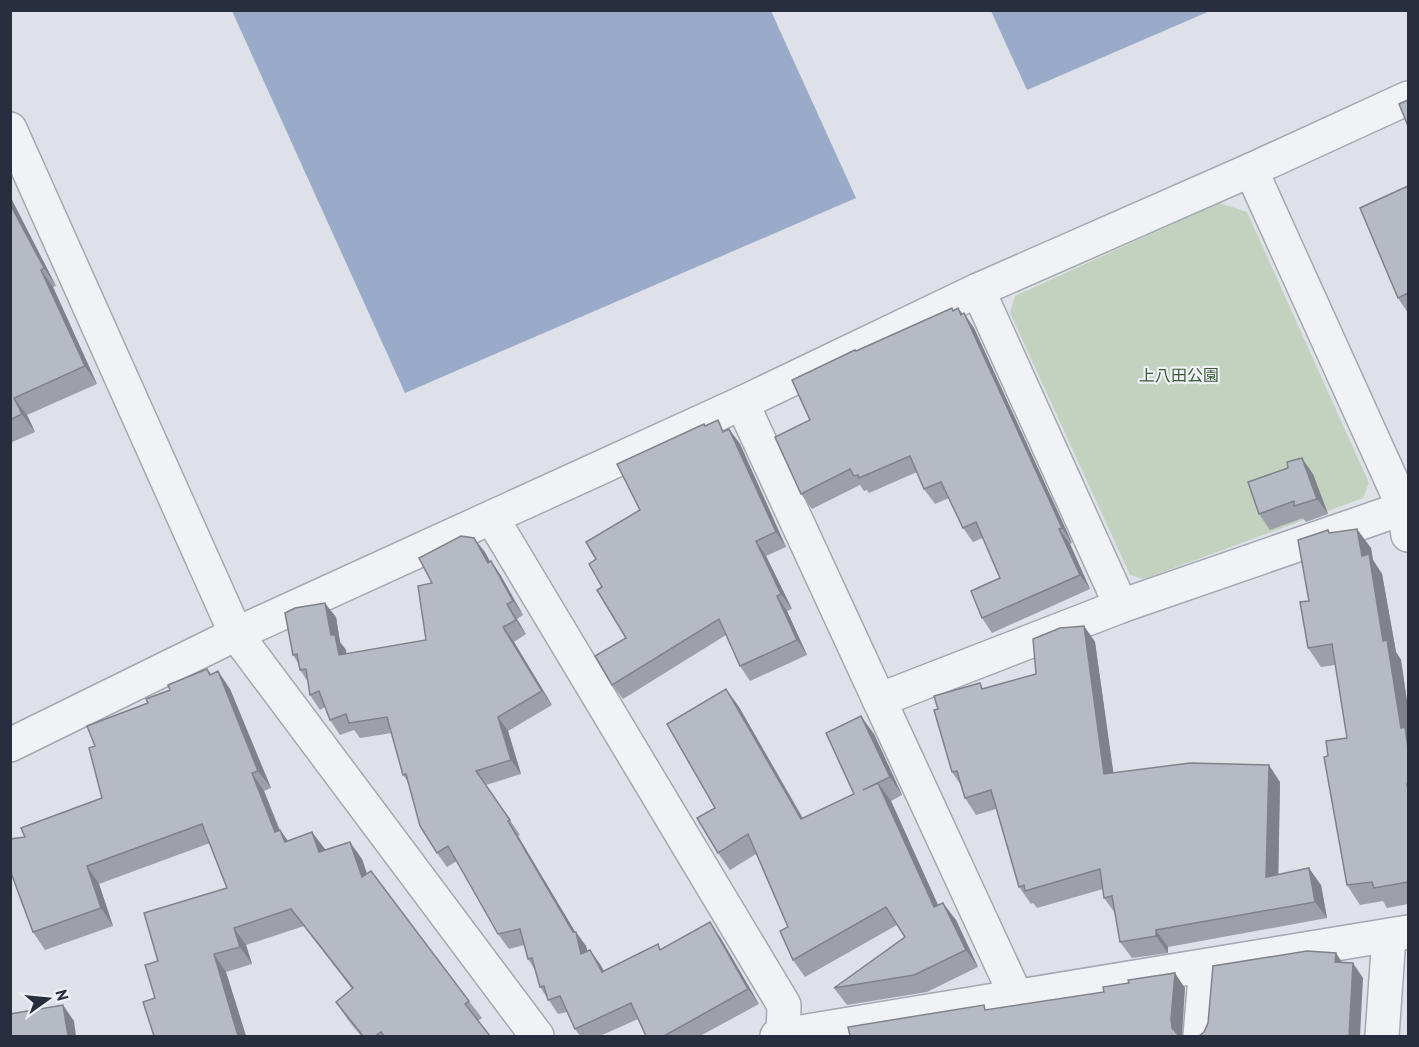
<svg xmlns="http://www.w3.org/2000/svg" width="1419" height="1047" font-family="'PT Sans','Noto Sans JP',sans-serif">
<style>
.green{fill:#c2d2bf}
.water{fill:#99abc9}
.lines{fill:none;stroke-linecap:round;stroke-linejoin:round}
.minor-casing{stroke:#a3a8b2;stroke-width:36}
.minor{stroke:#f1f2f6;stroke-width:33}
.wall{fill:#9da0a9}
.shaded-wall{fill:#7f828a}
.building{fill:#b6bac5;stroke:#7f828a;stroke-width:1.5}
.labels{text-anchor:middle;stroke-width:4.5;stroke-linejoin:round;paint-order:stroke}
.park-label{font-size:16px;fill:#385b35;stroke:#eef0f6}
</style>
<rect width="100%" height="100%" fill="#dee1e8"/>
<polygon class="green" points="1219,203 1247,212 1369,483 1363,498 1144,579 1130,575 1010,313 1015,296"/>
<g class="water">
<polygon points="232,11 771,11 856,198 405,393"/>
<polygon points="991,11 1210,11 1027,90"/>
</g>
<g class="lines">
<g class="minor-casing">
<g id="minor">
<polyline points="10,129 236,634 537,1036"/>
<polyline points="1251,170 1404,508 1408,535"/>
<polyline points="978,290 1121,606"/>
<polyline points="742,403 1016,996"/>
<polyline points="492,518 784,1005 783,1036"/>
<polyline points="879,700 1121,606 1404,508 1408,508"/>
<polyline points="10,745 236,634 742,403 978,290 1251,170 1408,98"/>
<polyline points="777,1036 1408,932"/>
<polyline points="1200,1036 1206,966"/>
<polyline points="1382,1036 1389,936"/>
</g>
</g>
<use href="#minor" class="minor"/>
</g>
<g class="wall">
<polygon points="1408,186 1408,313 1398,298"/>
<polygon points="10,196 56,286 53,287 97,384 27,415 35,432 10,443"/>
<polygon points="958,308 974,328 1072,543 1070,544 1090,589 992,633 982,618 1000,578 983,538 973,542 963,528 949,498 935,504 924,489 917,472 869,493 867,490 864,491 860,485 812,509 801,494 810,420 856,351"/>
<polygon points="706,426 726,431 729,429 740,444 786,547 766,556 792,609 787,611 807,655 750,681 740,666 726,635 623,699 612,685 626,638 602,587 596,559 640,510"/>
<polygon points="1288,468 1313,474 1328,514 1306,522 1303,518 1270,530 1259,514"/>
<polygon points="1328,530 1330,533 1371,548 1373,560 1382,574 1396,652 1401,660 1408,708 1408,904 1387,908 1383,901 1360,905 1347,885 1328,756 1347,738 1335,665 1321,667 1308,648 1309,601"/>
<polygon points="474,538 490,562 491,561 501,576 523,615 517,619 526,634 514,642 552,705 508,731 521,774 486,785 520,835 518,836 575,932 586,946 587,951 600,964 604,971 661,950 720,937 759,1004 700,1036 646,1036 638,1019 600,1036 580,1036 575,1029 567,1012 558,1014 540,987 535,970 528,959 524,945 509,949 498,934 457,861 447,867 437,853 408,782 403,775 392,733 360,738 354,730 340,735 330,720 325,707 320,710 310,695 308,682 300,670 298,663 293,655 336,617 340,642 346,650 346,654 426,640 432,583"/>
<polygon points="1084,626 1095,642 1113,773 1280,782 1278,874 1321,885 1327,918 1168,947 1168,953 1132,958 1120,942 1115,913 1104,898 1103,889 1037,908 1033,903 1031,904 1019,887 996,809 976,815 965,798 960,784 952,772 984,688 1036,674"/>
<polygon points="207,669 211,674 230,689 271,788 264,791 280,830 288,841 362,859 367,874 469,1001 482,1018 478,1021 490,1036 361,1036 348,1020 336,1002 352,989 304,926 246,945 252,964 226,972 246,1036 154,1036 155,998 158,961 227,888 210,843 99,884 113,926 45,950 33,932 25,837 102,798 95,746 148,703"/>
<polygon points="726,689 739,707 803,818 854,794 874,734 902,795 891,801 938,905 956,920 978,967 927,992 847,1005 834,988 905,937 897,925 805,977 793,960 788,927 756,854 730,870 718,853 715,808"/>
</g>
<g class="shaded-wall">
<polygon points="10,196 15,206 56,286 44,268 10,204"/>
<polygon points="41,270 53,287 97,384 85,366"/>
<polygon points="958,308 968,322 964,313 974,328 1072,543 1062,528"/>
<polygon points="14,398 27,415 35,432 22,414"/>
<polygon points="729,429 740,444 786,547 776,532"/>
<polygon points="1302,458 1313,474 1328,514 1317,499"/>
<polygon points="1059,529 1070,544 1090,589 1080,575"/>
<polygon points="1357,529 1371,548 1373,560 1382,574 1396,652 1401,660 1408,708 1408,748 1401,728 1383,641 1362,556"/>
<polygon points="474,538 485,552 499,578 488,563"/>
<polygon points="756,541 766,556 792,609 781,594"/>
<polygon points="491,561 501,576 523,615 513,601"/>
<polygon points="777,596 787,611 807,655 797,640"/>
<polygon points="325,603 336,617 340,642 346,650 349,670 339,655 331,635"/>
<polygon points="507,604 517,619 526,634 516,620"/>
<polygon points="1084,626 1095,642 1116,791 1104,774"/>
<polygon points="503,627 514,642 552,705 542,691"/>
<polygon points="218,671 230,689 271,788 258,771"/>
<polygon points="726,689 739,707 813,837 801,819"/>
<polygon points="861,716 874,734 902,795 890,777"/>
<polygon points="498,717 508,731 521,774 511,760"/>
<polygon points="1269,765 1280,782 1278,894 1266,877"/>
<polygon points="252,773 264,791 287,850 275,832"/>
<polygon points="878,783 891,801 947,925 934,907"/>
<polygon points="508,821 518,836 577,935 576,932 586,946 592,969 581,954 573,932"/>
<polygon points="280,830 293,848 285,842"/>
<polygon points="312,832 325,849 332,869 319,852"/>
<polygon points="350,842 362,859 374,895 362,877"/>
<polygon points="87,866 99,884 113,926 101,908"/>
<polygon points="1309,868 1321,885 1327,918 1315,902"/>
<polygon points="943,903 956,920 978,967 966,950"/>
<polygon points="710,922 720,937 759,1004 748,989"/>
<polygon points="234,928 246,945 252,964 240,947"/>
<polygon points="1156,930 1168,947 1168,953 1156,936"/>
<polygon points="590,950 600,964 612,987 602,972"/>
<polygon points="1336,953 1346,968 1335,962"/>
<polygon points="214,954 226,972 246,1036 238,1036"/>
<polygon points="1353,963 1363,978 1360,1036 1349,1036"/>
<polygon points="1175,973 1185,988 1182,1036 1178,1036 1172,1028 1171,1019"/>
<polygon points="63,1005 74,1021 76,1036 68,1036"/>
</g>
<g class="building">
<polygon points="1408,100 1408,126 1399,104"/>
<polygon points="1408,186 1408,293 1398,298 1360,208"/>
<polygon points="10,204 44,268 41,270 85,366 14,398 22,414 10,420"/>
<polygon points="952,308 953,311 958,308 961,315 964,313 1062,528 1059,529 1080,575 982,618 971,591 1000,578 976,522 963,528 941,482 924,489 910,456 859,478 858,475 854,476 850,469 801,494 775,437 810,420 792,380 855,350 856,351"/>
<polygon points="718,420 723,432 729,429 776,532 756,541 781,594 777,596 797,640 740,666 719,619 612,685 595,656 626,638 597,590 602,587 589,564 596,559 586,542 640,510 617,464 704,424 705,426"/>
<polygon points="1302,458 1317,499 1294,506 1294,501 1259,514 1248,482 1288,468 1287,462"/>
<polygon points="1357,529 1362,556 1369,554 1383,641 1387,640 1401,728 1405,727 1408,748 1408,784 1407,784 1408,790 1408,882 1374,888 1372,882 1347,885 1324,757 1328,756 1326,741 1347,738 1332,644 1308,648 1300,602 1309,601 1298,540 1328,530 1329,533"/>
<polygon points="461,536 474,538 488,563 491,561 513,601 507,604 516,620 503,627 542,691 498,717 511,760 476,771 510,820 508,821 573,932 576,932 581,954 590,950 602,972 658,944 660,950 710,922 748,989 664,1036 646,1036 631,1003 575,1029 560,996 548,1000 544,986 540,987 532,958 528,959 520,929 498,934 448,846 437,853 420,826 406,774 403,775 387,717 349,723 346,714 330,720 319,691 310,695 306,669 300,670 297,654 293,655 285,613 295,608 325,603 331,635 335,635 339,655 426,640 418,586 432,583 419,558"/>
<polygon points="1084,626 1104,774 1190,763 1269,765 1266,877 1309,868 1315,902 1156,930 1156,936 1120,942 1112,896 1104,898 1100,869 1025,891 1024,885 1019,887 991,790 965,798 957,771 952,772 934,710 938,709 934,696 980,683 982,689 1036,674 1033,639 1060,628"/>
<polygon points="207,669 210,675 218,671 258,771 252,773 275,832 280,830 285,842 312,832 319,852 350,842 362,877 371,871 469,1001 465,1004 490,1036 384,1036 381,1032 375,1036 363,1036 336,1002 353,988 291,909 234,928 240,947 214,954 238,1036 154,1036 143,1002 155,998 145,965 158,961 144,913 227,888 202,824 87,866 101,908 33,932 10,870 10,839 25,837 21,828 102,798 89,748 95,746 87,726 148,703 146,699 170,690 168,685"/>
<polygon points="726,689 801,819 854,794 826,733 861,716 890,777 863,790 878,783 934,907 943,903 966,950 914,975 834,988 905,937 886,907 793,960 780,931 788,927 748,834 718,853 697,818 715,808 667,724"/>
<polygon points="1307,951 1336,953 1335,962 1353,963 1349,1036 1199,1036 1204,1032 1208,1023 1213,966"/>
<polygon points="1175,973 1171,1019 1172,1028 1179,1036 850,1036 848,1027 984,1005 985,1010 1104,992 1103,987 1129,983 1128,980"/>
<polygon points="63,1005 68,1036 10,1036 10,1014"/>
</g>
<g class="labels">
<g class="park-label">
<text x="1179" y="381">上八田公園</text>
</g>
</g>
<rect width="1419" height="1047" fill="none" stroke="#272e3f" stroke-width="24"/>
<g transform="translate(48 999) rotate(75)" stroke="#eef0f6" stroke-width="4.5" paint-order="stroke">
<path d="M0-4.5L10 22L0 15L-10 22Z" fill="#272e3f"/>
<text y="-9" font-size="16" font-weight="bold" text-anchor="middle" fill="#272e3f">N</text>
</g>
</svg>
